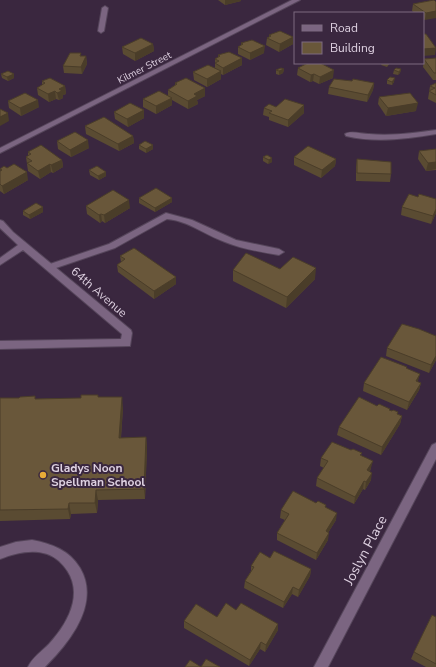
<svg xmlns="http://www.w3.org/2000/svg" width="436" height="667" font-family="'Nunito Sans',sans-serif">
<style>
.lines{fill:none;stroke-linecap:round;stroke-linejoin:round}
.service-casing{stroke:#55455a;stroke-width:2}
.minor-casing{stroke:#55455a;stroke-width:2}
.service{fill:#7b6581;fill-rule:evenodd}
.minor{fill:#7b6581;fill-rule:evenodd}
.wall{fill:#5a4b32}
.shaded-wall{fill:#4a3d29}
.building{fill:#69573a;stroke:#4a3d29}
.poi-dot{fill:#e8ab37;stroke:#3a273f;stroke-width:1.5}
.labels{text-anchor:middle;stroke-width:4;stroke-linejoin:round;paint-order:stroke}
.far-street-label{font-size:10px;fill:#ded1e1;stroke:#3a273f}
.street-label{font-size:12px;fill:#ded1e1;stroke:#3a273f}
.poi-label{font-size:12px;font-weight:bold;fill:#ded1e1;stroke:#3a273f;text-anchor:start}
.near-street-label{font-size:14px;fill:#ded1e1;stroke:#3a273f}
</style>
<rect width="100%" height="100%" fill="#3a273f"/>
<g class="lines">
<g class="service-casing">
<g id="service">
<polygon points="105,6 108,8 104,31 101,33 98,31 102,8"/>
<path d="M166,213L192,220L236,240L279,249L284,252L279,255C261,252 242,249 225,242C205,235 189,221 167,219L115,248L50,270L45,267L47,265L109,244Z"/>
<path d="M32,540C52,544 69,550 80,568C101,604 69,643 45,667H28C32,658 42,651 49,644C71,620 87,587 59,561C42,546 18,552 0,559V547L16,542Z"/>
</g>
</g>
<g class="minor-casing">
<g id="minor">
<polygon points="292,0 300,0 0,153 0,148"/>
<path d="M436,130V134C406,139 376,143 346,136L345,134C350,130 362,134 369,134C392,136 414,133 436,130Z"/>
<polygon points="0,220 3,221 13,232 131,330 132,333 130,346 0,349 0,341 121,339 122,334 23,250 0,265 0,258 18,245 0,228"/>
<polygon points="436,443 436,459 328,667 314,667 432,445"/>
</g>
</g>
<use href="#service" class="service"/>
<use href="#minor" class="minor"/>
</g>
<g class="wall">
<polygon points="218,0 241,0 241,1 225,5"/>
<polygon points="434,0 425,20 423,19 423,13 415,13 412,11 413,4"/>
<polygon points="269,35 293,37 293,44 279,52 266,45 267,38 269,37"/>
<polygon points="241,43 264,53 250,60 238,54 238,47 241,45"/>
<polygon points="153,44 154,51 135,61 123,54 122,47"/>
<polygon points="81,53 81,56 86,56 87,64 82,74 64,73 63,66"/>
<polygon points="218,55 242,65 223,75 221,74 221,79 207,87 194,80 193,72 215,68 215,59 218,57"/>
<polygon points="436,58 436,80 433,80 423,67 424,59"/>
<polygon points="304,63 320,63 333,78 319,84 313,81 310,82 297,75 298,68 306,64"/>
<polygon points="382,63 390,63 387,67 381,65"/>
<polygon points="284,69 283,73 279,75 276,74 276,70"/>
<polygon points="401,69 400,73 398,75 393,74 394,70"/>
<polygon points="1,74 14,78 8,81 2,78"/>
<polygon points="387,80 394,82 392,85 387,84"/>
<polygon points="42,81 65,86 66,94 63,95 63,98 59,100 56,99 49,102 38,95 37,88 42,85"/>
<polygon points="352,81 374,83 373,90 367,102 328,94 329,87"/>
<polygon points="175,83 205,88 205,96 197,100 198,104 188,109 172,100 172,105 156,114 143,107 143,99 168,96 168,90 175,85"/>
<polygon points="436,83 436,103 428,99 430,86"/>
<polygon points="379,97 416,111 386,116 378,104"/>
<polygon points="8,101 39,107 21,116 9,108"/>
<polygon points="276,107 304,113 288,127 269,120 269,117 263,115 264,108"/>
<polygon points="114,112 144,118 128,127 115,119"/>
<polygon points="85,126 133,136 134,143 119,151 86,134"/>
<polygon points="57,141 89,148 71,157 58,149"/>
<polygon points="139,145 153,149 146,153 139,149"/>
<polygon points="436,149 436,170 426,171 418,159 419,151"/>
<polygon points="28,152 62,160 63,167 53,173 51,172 40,179 28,171 26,157 28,156"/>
<polygon points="263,157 272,162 268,164 263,161"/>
<polygon points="294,157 336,159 335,166 321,178 294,165"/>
<polygon points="357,159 391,174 390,182 356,181 356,167"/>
<polygon points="7,168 28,180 4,194 0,191 0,171 1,171 0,169"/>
<polygon points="89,170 106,172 106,176 99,180 90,175"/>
<polygon points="418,197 436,199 436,213 431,224 401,215 402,207"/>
<polygon points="139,198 172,198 172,202 155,212 139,203"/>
<polygon points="86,206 130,208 105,223 102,221 100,223 87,214"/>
<polygon points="43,207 43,212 30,219 23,215 23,211"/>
<polygon points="120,256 176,277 176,284 154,299 118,272 117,265 121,262"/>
<polygon points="280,269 315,279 286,308 233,281 233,270"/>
<polygon points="387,348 436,360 429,373 386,356"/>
<polygon points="407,368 418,382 421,383 419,390 407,410 363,391 364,383"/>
<polygon points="98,395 98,397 123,408 121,438 146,437 147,448 145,499 98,500 97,513 71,514 70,519 0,521 0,398 36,399 81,398"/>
<polygon points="377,406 390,410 402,416 400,424 381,455 337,435 339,427"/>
<polygon points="351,450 362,453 361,455 371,468 370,471 371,480 365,490 363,489 354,504 316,486 317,478 324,468 320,466 321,458"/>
<polygon points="316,503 326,507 336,520 328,533 328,540 316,560 277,540 277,533 285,520 280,518 281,510"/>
<polygon points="270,558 311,569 310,576 298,597 292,594 283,608 244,588 245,581 251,571 251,566"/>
<polygon points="236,610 278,630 265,652 260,649 249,666 184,628 184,621 217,617"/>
<polygon points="436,617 436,667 426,667 411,659 414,652"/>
</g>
<g class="shaded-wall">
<polygon points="225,0 241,0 241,1 225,5"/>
<polygon points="436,11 436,18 425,20 426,13"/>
<polygon points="293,37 293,44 279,52 280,44"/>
<polygon points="153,44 154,51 135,61 135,53"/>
<polygon points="265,46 264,53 250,60 250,53"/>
<polygon points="436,48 435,55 423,56 423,49"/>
<polygon points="86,56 87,64 82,74 81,67"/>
<polygon points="242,58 242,65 223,75 223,68"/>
<polygon points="284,69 283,73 279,75 279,71"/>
<polygon points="401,69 400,73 398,75 399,72"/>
<polygon points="334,70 333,78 319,84 320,77"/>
<polygon points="221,71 221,79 207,87 207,79"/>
<polygon points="14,74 14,78 8,81 7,77"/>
<polygon points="314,74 313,81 310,82 311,75"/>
<polygon points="395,78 394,82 392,85 392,82"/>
<polygon points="374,83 373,90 367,102 368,95"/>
<polygon points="65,86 66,94 63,95 63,98 59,100 57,93 59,89"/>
<polygon points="205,88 205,96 197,100 198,104 188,109 188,101 194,94"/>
<polygon points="55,91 56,99 49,102 48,94"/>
<polygon points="172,98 172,105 156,114 156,106"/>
<polygon points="38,100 39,107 21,116 20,108"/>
<polygon points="418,103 416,111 386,116 388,108"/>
<polygon points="304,105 304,113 288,127 288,120"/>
<polygon points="144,110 144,118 128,127 127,119"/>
<polygon points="8,113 9,121 0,126 0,117"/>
<polygon points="133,136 134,143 119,151 118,144"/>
<polygon points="88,140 89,148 71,157 70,150"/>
<polygon points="153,145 153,149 146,153 146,149"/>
<polygon points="272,158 272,162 268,164 269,160"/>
<polygon points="336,159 335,166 321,178 322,170"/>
<polygon points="62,160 63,167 53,173 51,165"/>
<polygon points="436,162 436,169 426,171 428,163"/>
<polygon points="50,164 51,172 40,179 38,171"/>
<polygon points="27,172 28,180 4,194 2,186"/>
<polygon points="106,172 106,176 99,180 98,176"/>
<polygon points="172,198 172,202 155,212 155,208"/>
<polygon points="129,200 130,208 105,223 104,215"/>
<polygon points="43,207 43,212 30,219 29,215"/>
<polygon points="436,209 436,213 431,224 433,216"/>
<polygon points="101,214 102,221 100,223 99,215"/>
<polygon points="316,268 315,279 286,308 287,297"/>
<polygon points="176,277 176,284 154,299 154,291"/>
<polygon points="436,356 436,360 429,373 431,365"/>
<polygon points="420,374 418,381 416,381"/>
<polygon points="421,383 419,390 407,410 409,402"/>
<polygon points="122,397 123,408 120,448 119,438"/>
<polygon points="402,416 400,424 381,455 382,447"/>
<polygon points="146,437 147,448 145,499 144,489"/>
<polygon points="373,461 371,468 366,478 367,470"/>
<polygon points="372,473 371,480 365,490 366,482"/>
<polygon points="364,481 363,489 354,504 355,497"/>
<polygon points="96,490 98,500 97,513 95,503"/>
<polygon points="69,503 71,514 70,519 68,509"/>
<polygon points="337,513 336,520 324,539 326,531"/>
<polygon points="329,533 328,540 316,560 317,553"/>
<polygon points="311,569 310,576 298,597 299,590"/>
<polygon points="293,587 292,594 283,608 284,602"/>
<polygon points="278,624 278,630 265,652 266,645"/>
<polygon points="261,642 260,649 249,666 250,660"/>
</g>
<g class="building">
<polygon points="434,0 436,2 436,11 426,13 413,4"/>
<polygon points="280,31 293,37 280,44 267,38 271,36 269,35"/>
<polygon points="423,34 426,34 436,48 423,49"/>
<polygon points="141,38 153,44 135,53 122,47"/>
<polygon points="252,40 265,46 250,53 238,47 243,44 241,43"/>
<polygon points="229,52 242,58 223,68 215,63 219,61 215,59 220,56 218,55"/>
<polygon points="70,53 81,53 80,56 86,56 81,67 63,66"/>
<polygon points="436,58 436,73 434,73 424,59"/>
<polygon points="308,63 320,63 334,70 320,77 314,74 311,75 298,68"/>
<polygon points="208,65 221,71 207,79 193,72"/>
<polygon points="281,68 284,69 279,71 276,70"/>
<polygon points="396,68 401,69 399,72 394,70"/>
<polygon points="8,71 14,74 7,77 1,74"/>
<polygon points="390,77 395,78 392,82 387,80"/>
<polygon points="50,78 65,86 59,89 62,91 57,93 55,91 48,94 37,88 45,83 42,81"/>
<polygon points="186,78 205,88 194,94 197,96 188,101 168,90 177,84 175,83"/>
<polygon points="334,79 352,81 353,79 374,83 368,95 329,87"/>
<polygon points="436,83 436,95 429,91 435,88 430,86"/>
<polygon points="159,91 172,98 156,106 143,99"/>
<polygon points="25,93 38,100 20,108 8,101"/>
<polygon points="410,93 418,103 388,108 379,97"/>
<polygon points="285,99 304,105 288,120 269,113 272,111 264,108 269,104 276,107"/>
<polygon points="130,103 144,110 127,119 114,112"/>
<polygon points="0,109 8,113 0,117"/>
<polygon points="104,117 133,136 118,144 85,126"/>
<polygon points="75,132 88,140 70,150 57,141"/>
<polygon points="145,141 153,145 146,149 139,145"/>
<polygon points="41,145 62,160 51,165 50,164 38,171 27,163 32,161 26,157 31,154 28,152"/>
<polygon points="308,146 336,159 322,170 294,157"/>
<polygon points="436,149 436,162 428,163 419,151"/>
<polygon points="267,155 272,158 269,160 263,157"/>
<polygon points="357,159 391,162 391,174 357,173"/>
<polygon points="14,164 27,172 2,186 0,184 0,171 2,170 0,169 4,166 7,168"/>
<polygon points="97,166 106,172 98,176 89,170"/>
<polygon points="156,188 172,198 155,208 139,198"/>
<polygon points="113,190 129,200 104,215 101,214 99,215 86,206"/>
<polygon points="409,194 418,197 419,194 436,199 436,209 433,216 402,207"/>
<polygon points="36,203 43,207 29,215 23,211"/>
<polygon points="134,248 176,277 154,291 117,265 125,259 120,256"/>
<polygon points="246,253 280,269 293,257 316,268 287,297 233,270"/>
<polygon points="402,324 419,329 436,336 436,356 431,365 387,348"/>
<polygon points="381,357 407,367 406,368 420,374 416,381 421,383 409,402 364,383"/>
<polygon points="81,395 98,395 98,397 122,397 119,438 146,437 144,489 96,490 95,503 69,503 68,509 0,510 0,398 19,398 20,397 35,396 35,399 81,398"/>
<polygon points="359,397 377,406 379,404 390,409 389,410 392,411 393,410 398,412 397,414 402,416 382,447 339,427"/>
<polygon points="332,442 351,450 353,449 362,453 360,455 373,461 367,470 372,473 366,482 364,481 355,497 317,478 328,461 321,458"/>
<polygon points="293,491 316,503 318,501 326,505 325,507 337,513 326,531 329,533 317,553 277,533 289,514 281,510"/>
<polygon points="274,551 311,569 299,590 293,587 284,602 245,581 254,567 251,566 260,552 270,558"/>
<polygon points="226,603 236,610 241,603 278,624 266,645 261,642 250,660 184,621 196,604 217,617"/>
<polygon points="432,615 436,617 436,664 414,652"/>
<polygon points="206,659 220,667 185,667 190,660 201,667"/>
</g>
<circle class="poi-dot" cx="43" cy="475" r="4"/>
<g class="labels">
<g class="far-street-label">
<text transform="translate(144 67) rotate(-27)" y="4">Kilmer Street</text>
</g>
<g class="street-label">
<text transform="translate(99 292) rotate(41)" y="4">64th Avenue</text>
</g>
<g class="poi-label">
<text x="51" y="472">Gladys Noon<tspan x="51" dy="14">Spellman School</tspan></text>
</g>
<g class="near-street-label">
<text transform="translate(365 550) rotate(-62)" y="5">Joslyn Place</text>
</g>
</g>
<rect x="294" y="12" width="130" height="52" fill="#3a273f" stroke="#7c6b80"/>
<rect x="302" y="25" width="20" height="6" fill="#7b6581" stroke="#7c6b80"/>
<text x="330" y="32" font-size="12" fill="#ded1e1">Road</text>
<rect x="302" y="42" width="20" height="12" fill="#69573a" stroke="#7c6b80"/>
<text x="330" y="52" font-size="12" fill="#ded1e1">Building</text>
</svg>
